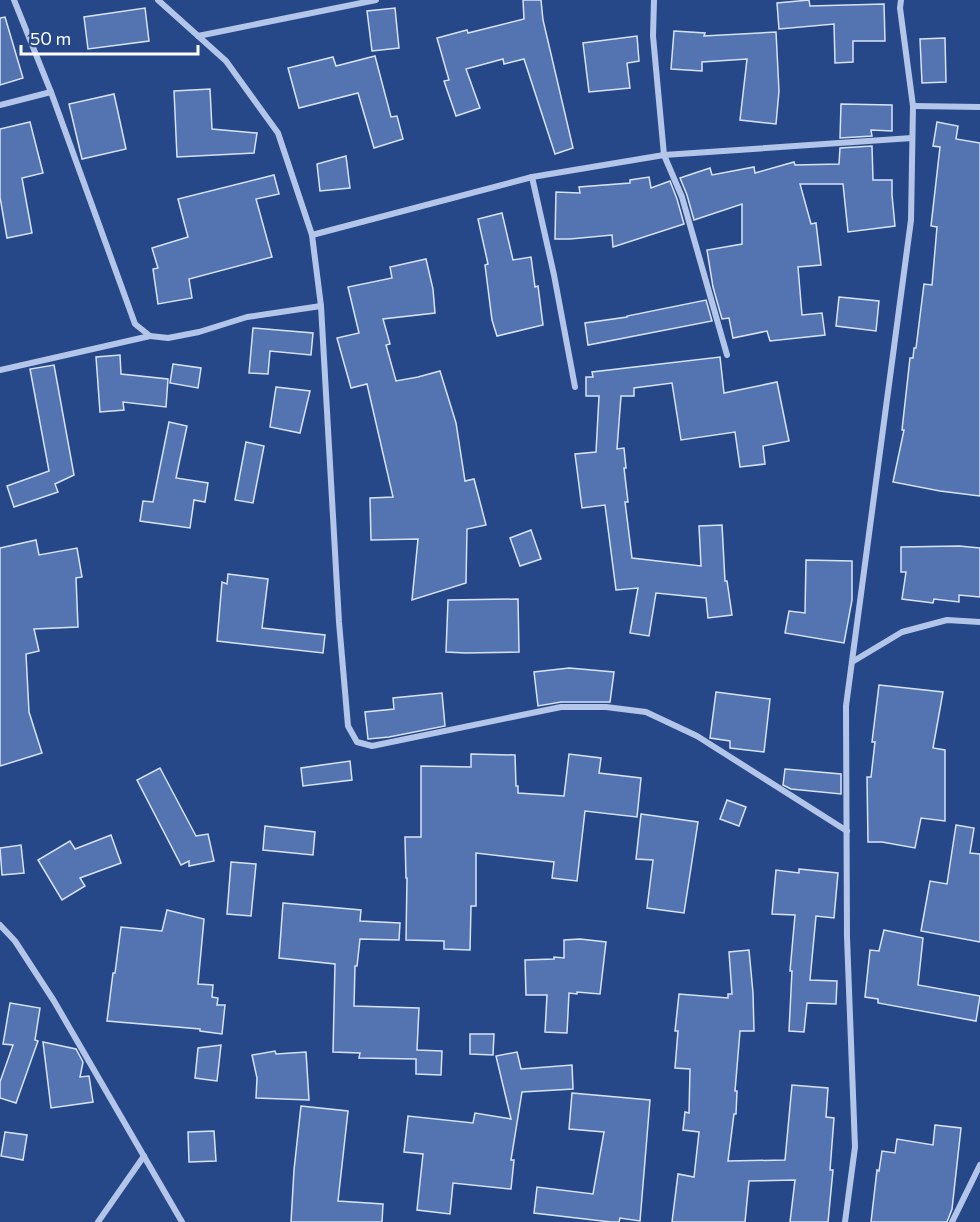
<svg xmlns="http://www.w3.org/2000/svg" width="980" height="1222" font-family="Commissioner,sans-serif">
<style>
.building{fill:#5374b1;stroke:#d7e2f7;stroke-width:1.5}
.lines{fill:none;stroke-linecap:round;stroke-linejoin:round}
.minor{stroke:#b3c6e9;stroke-width:6}
</style>
<rect width="100%" height="100%" fill="#274888"/>
<g class="building">
<polygon points="523,0 541,0 543,20 573,148 555,154 524,59 504,64 503,59 466,69 480,108 456,116 444,81 449,80 437,38 467,30 468,33 524,19"/>
<polygon points="809,0 810,6 884,4 885,41 853,41 853,62 835,63 834,24 779,29 777,3"/>
<polygon points="145,8 149,41 88,49 84,17"/>
<polygon points="395,8 399,48 372,51 367,11"/>
<polygon points="5,17 23,78 0,85 0,18"/>
<polygon points="674,31 705,33 704,36 776,32 779,91 776,124 740,120 747,59 702,62 702,71 671,69"/>
<polygon points="637,36 639,61 627,63 630,88 589,92 583,43"/>
<polygon points="945,38 946,82 922,83 920,39"/>
<polygon points="375,56 391,117 397,116 403,139 374,148 358,93 299,108 288,68 333,57 336,66"/>
<polygon points="210,89 212,129 257,133 254,153 177,157 174,91"/>
<polygon points="114,94 126,149 82,159 69,104"/>
<polygon points="841,104 892,105 892,131 871,130 872,136 840,138"/>
<polygon points="30,122 43,173 22,178 32,233 7,238 0,197 0,129"/>
<polygon points="937,122 958,126 956,139 980,143 980,496 940,491 893,482 904,430 902,430 910,358 913,358 914,348 916,348 924,284 932,285 937,227 931,226 940,147 933,146"/>
<polygon points="872,146 873,180 892,180 892,195 895,226 848,232 843,184 800,184 811,224 816,223 821,265 798,267 802,315 822,313 825,335 770,341 767,331 733,338 729,318 722,319 713,287 707,250 742,244 742,204 694,220 687,195 680,178 710,168 712,175 754,167 755,173 794,162 795,165 839,164 840,148"/>
<polygon points="346,156 350,188 320,191 317,164"/>
<polygon points="274,175 279,194 256,199 272,257 189,279 192,298 158,304 153,269 158,268 152,248 188,237 178,199"/>
<polygon points="649,177 651,188 670,181 677,199 684,224 613,247 612,235 570,239 555,239 556,192 580,193 579,187 630,183 630,180"/>
<polygon points="502,213 513,260 531,257 535,287 538,286 543,325 497,336 492,320 485,265 488,264 478,219"/>
<polygon points="426,259 433,289 435,313 383,319 390,344 386,345 396,381 418,377 440,371 456,423 465,481 474,479 486,525 467,529 466,583 412,600 418,539 371,540 370,498 393,497 367,384 351,388 337,338 359,333 348,287 392,278 390,267"/>
<polygon points="839,297 879,301 876,331 836,326"/>
<polygon points="706,300 712,321 588,345 585,323 627,317 627,316"/>
<polygon points="253,328 313,333 311,355 270,351 268,374 249,373"/>
<polygon points="120,355 121,374 168,379 166,407 123,402 124,410 100,412 96,357"/>
<polygon points="720,357 724,393 777,382 789,441 763,446 765,464 740,467 735,432 681,440 672,383 634,388 634,396 621,396 617,449 624,448 626,468 624,468 628,502 625,502 632,558 701,566 699,526 722,525 725,581 727,581 732,615 708,618 706,598 656,593 649,636 630,633 638,588 616,590 605,505 582,508 575,454 596,452 599,396 586,396 586,377 593,377 592,372"/>
<polygon points="173,364 201,368 198,388 170,383"/>
<polygon points="54,365 74,475 55,484 58,492 14,507 7,486 49,471 30,369"/>
<polygon points="276,387 310,391 300,433 270,427"/>
<polygon points="169,422 187,426 176,478 208,483 205,502 194,500 190,528 140,521 143,501 153,502"/>
<polygon points="246,442 264,446 253,503 235,500"/>
<polygon points="531,530 541,559 520,566 510,538"/>
<polygon points="36,540 39,555 77,548 82,577 76,578 78,627 34,629 39,651 26,654 29,712 42,753 0,766 0,548"/>
<polygon points="959,546 980,548 980,597 959,595 959,602 934,599 933,603 902,599 906,572 901,572 901,547"/>
<polygon points="806,560 852,561 852,600 844,643 785,633 789,611 805,613"/>
<polygon points="228,574 268,579 262,628 325,635 323,653 217,641 222,582 227,584"/>
<polygon points="518,599 519,652 466,653 446,652 448,600"/>
<polygon points="569,668 614,672 610,702 561,702 538,706 534,672"/>
<polygon points="879,685 943,692 933,748 945,750 945,821 921,818 915,848 882,842 868,842 867,777 871,777 875,742 872,742"/>
<polygon points="716,692 770,699 764,752 730,748 730,741 710,738"/>
<polygon points="442,693 445,726 389,737 368,739 365,712 394,709 393,698"/>
<polygon points="471,754 515,755 516,786 518,786 518,793 564,796 569,754 601,758 599,773 641,778 637,817 585,811 577,881 552,878 554,862 476,853 476,906 471,906 470,950 444,949 444,941 406,940 407,878 406,878 405,837 421,837 421,766 471,767"/>
<polygon points="350,761 352,780 303,786 301,768"/>
<polygon points="160,768 196,836 208,834 214,861 189,866 189,861 181,865 137,780"/>
<polygon points="785,769 841,774 841,794 791,789 783,785"/>
<polygon points="727,800 746,807 739,826 720,819"/>
<polygon points="641,814 698,822 684,913 647,908 653,860 636,859"/>
<polygon points="956,825 974,828 970,853 980,854 980,942 921,931 930,881 947,884"/>
<polygon points="265,826 315,832 313,855 263,850"/>
<polygon points="111,835 121,863 80,878 85,886 62,900 38,860 70,841 75,849"/>
<polygon points="21,845 24,873 2,875 0,848"/>
<polygon points="231,862 256,864 251,916 227,914"/>
<polygon points="799,869 838,873 834,918 816,916 810,980 837,981 836,1004 807,1003 804,1032 789,1031 792,971 790,971 795,915 772,914 776,870 799,873"/>
<polygon points="283,903 361,910 360,921 400,923 399,940 360,939 357,966 355,966 354,1006 419,1008 417,1050 442,1051 441,1075 416,1074 416,1059 359,1058 360,1053 333,1052 335,964 279,958"/>
<polygon points="167,910 204,919 198,984 213,985 212,997 218,998 217,1005 225,1005 222,1034 200,1031 200,1029 107,1021 113,973 115,973 121,927 162,931"/>
<polygon points="884,930 923,938 918,985 980,996 976,1021 878,1003 878,999 865,997 870,950 879,951"/>
<polygon points="580,939 606,942 600,994 577,992 577,994 569,993 567,1033 545,1032 547,995 526,995 525,960 554,959 554,957 564,958 564,940"/>
<polygon points="749,950 753,993 754,1031 740,1031 735,1091 737,1091 736,1114 734,1114 728,1161 785,1160 792,1085 828,1088 826,1117 834,1118 830,1170 833,1170 828,1222 790,1222 795,1180 749,1181 745,1222 672,1222 678,1174 694,1177 699,1132 683,1130 685,1112 689,1113 690,1069 675,1068 678,1031 675,1031 679,994 728,998 728,994 732,994 729,952"/>
<polygon points="10,1003 40,1008 35,1040 38,1041 16,1103 0,1098 0,1082 13,1045 3,1044"/>
<polygon points="470,1034 494,1034 493,1055 470,1054"/>
<polygon points="43,1042 76,1049 83,1062 80,1077 89,1076 93,1102 51,1108"/>
<polygon points="221,1045 217,1081 195,1078 198,1048"/>
<polygon points="275,1051 276,1054 306,1052 309,1100 256,1098 257,1078 252,1055"/>
<polygon points="517,1052 521,1069 572,1065 573,1089 522,1092 511,1160 514,1160 511,1189 453,1183 450,1214 417,1210 423,1154 404,1152 408,1116 473,1123 475,1113 511,1119 496,1056"/>
<polygon points="572,1093 650,1100 640,1221 620,1218 619,1222 611,1222 534,1213 537,1187 593,1194 604,1132 569,1129"/>
<polygon points="301,1106 348,1111 338,1201 383,1204 382,1222 291,1222 294,1170"/>
<polygon points="935,1125 961,1128 952,1209 947,1222 871,1222 877,1170 879,1171 882,1151 895,1153 897,1139 933,1145"/>
<polygon points="214,1131 216,1161 189,1162 188,1132"/>
<polygon points="5,1132 27,1135 23,1160 1,1156"/>
</g>
<g class="lines">
<g class="minor">
<polyline points="14,0 51,92 135,324 150,336 168,338 199,332 247,317 321,306"/>
<polyline points="158,0 226,61 278,133 312,235 321,306 339,622 348,726 357,742 372,746 561,707 606,707 646,712 697,736 847,831"/>
<polyline points="654,0 653,36 664,155 682,197 727,355"/>
<polyline points="198,36 376,0"/>
<polyline points="0,105 51,92"/>
<polyline points="913,106 980,107"/>
<polyline points="532,177 554,275 575,387"/>
<polyline points="312,235 532,177 664,155 912,138"/>
<polyline points="0,370 150,336"/>
<polyline points="852,662 902,632 947,620 980,622"/>
<polyline points="0,925 15,941 54,1001 182,1222"/>
<polyline points="98,1222 144,1156"/>
<polyline points="845,1222 855,1147 847,937 846,706 911,220 913,106 900,8 901,0"/>
<polyline points="952,1222 980,1165"/>
</g>
</g>
<path d="M21 45v9h177v-9" fill="none" stroke="#ffffff" stroke-width="3"/>
<text x="30" y="45" font-size="18" fill="#ffffff" stroke="#274888" stroke-width="4.5" paint-order="stroke">50 m</text>
</svg>
